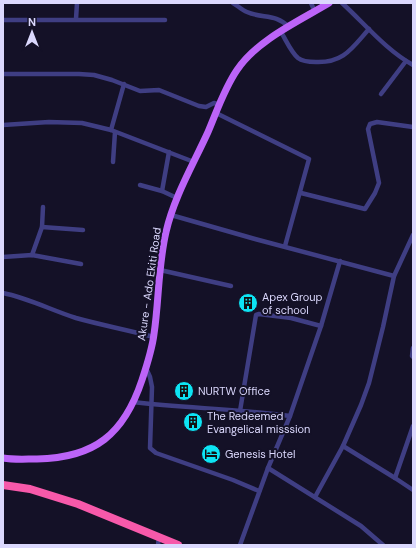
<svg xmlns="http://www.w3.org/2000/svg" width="416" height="548" font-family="'DM Sans',sans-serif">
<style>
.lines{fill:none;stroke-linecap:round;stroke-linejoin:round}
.street{stroke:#3f3e83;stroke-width:4.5}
.primary{stroke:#bc64f8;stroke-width:7}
.highway{stroke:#f759aa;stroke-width:8}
.labels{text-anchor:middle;stroke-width:4;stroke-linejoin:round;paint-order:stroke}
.street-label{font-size:11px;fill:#dbd8fd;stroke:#141127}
.poi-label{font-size:11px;fill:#dbd8fd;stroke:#141127;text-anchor:start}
</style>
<rect width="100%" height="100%" fill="#141127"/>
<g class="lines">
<g class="street">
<path d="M233,3C238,6 242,10 247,12C263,19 275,13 289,27"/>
<polyline points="311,3 315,12"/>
<path d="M342,3C365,24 386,50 413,65"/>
<polyline points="76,19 77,3"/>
<polyline points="3,20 165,20"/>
<path d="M281,32C286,40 291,52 298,58C303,62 310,62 316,62C344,63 352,48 369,29"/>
<polyline points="3,74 79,74 94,75 112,80 140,91 159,90 199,106 206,107 214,103 220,105"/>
<polyline points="381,94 406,61"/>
<polyline points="216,113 309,159 285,246"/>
<polyline points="3,125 49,122 82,123 111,130 194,162"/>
<polyline points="111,130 124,84"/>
<polyline points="113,162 115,132"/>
<polyline points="140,185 162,191 177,198"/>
<polyline points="162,191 169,152"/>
<polyline points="301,193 365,209 375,193 379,183 368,129 370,124 377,122 413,127"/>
<polyline points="171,215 255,239 394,276"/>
<polyline points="42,227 83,230"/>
<polyline points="32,255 42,227 43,207"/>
<polyline points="3,257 32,255 81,264"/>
<polyline points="160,270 231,286"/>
<path d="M3,293C28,298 51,310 76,318C101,325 128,330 154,337"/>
<polyline points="413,348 412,356 413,357"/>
<polyline points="146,368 150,377 152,387 150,448 156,453 233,480 259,491"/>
<path d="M133,402C185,408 238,409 290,416"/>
<polyline points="240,411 256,315 259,314 291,318 321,326"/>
<polyline points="343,446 395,478 413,490"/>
<polyline points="268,468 361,526 383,545"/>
<polyline points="395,478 413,426"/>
<polyline points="315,497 343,446 361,405 369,383 383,327 394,276 413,235"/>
<polyline points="158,545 159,537"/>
<polyline points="240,545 268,468 290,416 321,326 340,261"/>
</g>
<path class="primary" d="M3,458C14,460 26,459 37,459C95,458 124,434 142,380C147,365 152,350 154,334C159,301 158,266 166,232C174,197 193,165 208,132C217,111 224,89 237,70C257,40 299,21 329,3"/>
<polyline class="highway" points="3,485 30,489 78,504 178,545"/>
</g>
<defs>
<g id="building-disc" transform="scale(1)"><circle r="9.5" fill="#0de4f4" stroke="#141127"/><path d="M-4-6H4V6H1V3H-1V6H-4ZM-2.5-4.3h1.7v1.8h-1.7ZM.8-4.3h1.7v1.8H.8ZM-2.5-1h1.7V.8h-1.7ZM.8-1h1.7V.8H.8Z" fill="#111"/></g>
<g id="hotel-disc" transform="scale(1)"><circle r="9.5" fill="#0de4f4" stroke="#141127"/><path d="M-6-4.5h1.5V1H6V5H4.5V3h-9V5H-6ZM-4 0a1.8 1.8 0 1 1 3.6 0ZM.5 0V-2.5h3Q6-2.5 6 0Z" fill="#111"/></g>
</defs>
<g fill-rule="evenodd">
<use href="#building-disc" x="248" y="303"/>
<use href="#building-disc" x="184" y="391"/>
<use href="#building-disc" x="193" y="422"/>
<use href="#hotel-disc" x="211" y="454"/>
</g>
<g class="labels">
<g class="street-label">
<text transform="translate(149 284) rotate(-82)" y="4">Akure - Ado Ekiti Road</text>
</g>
<g class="poi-label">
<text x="262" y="301">Apex Group<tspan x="262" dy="13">of school</tspan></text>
<text x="198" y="395">NURTW Office</text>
<text x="207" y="420">The Redeemed<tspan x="207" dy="13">Evangelical misssion</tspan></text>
<text x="225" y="458">Genesis Hotel</text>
</g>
</g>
<rect width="416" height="548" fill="none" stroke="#dbd8fd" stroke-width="8"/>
<g transform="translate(32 32)" stroke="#141127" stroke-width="3" paint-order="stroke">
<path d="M0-3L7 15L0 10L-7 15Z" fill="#dbd8fd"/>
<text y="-6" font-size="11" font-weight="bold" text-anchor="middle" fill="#dbd8fd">N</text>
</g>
</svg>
